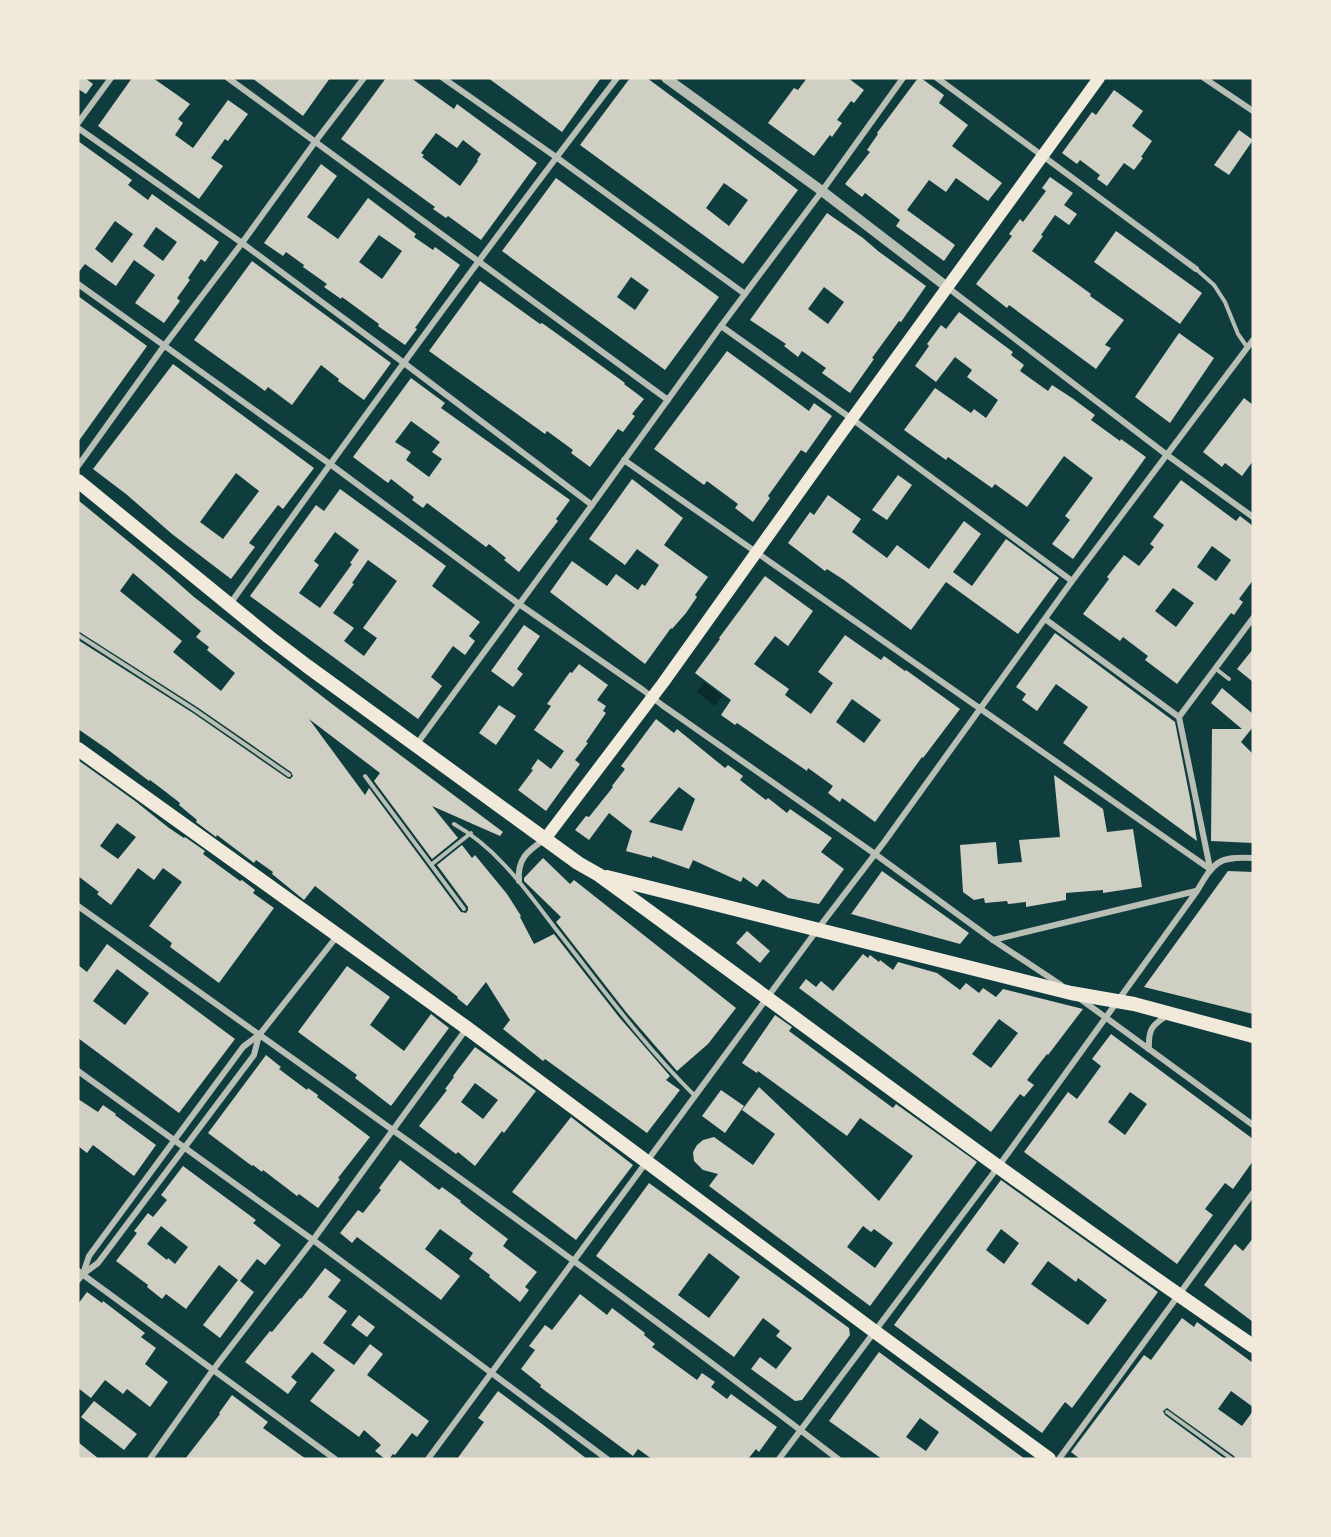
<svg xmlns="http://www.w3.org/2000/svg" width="1331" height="1537" font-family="Cabin,sans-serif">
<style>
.water{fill:#0a2a2b}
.building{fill:#cfcfc3;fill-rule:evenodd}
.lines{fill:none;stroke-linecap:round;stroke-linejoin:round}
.service{stroke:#b8beb3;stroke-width:4}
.minor{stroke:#b8beb3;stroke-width:6}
.tertiary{stroke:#b8beb3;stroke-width:10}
.secondary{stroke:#f1e9da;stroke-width:12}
.primary{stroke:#f1e9da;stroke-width:14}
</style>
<rect width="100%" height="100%" fill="#0f3d3e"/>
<polygon class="water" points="704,682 722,696 715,706 697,692"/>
<g class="building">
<polygon points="78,78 85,78 93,84 86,94 78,89"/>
<polygon points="132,78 153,78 190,104 178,119 183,123 175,135 193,148 228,100 248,114 228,141 225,139 211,158 223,166 199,199 98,126"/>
<polygon points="252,78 330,78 303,116"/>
<path d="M386,78H411L454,109L457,104L537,163L481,240L448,216L446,218L433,209L435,207L341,139ZM436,133L457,148L463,140L481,154L477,160L478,161L460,186L422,157L424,155L421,153Z"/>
<polygon points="488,78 601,78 562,132"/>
<path d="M630,78H647L798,190L743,264L580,145ZM724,183L748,200L729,226L706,208Z"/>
<polygon points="807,78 848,78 864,90 854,103 851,101 837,120 842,123 832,137 830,135 814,156 768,123 794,88 798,90"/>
<polygon points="918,78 921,78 944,95 939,103 968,125 952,146 1002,183 988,201 956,178 946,192 929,180 907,210 955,245 944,261 896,226 900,220 865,193 862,197 845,184 870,152 867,150 878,134 877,133"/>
<polygon points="1114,90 1143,111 1132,126 1152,141 1141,157 1143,158 1134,170 1124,163 1107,186 1097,179 1100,175 1080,160 1077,164 1062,153 1092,112 1096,115"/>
<polygon points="1239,130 1253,140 1229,175 1214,165"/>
<path d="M78,141L132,180L128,185L148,200L152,194L219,242L205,262L201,259L188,278L190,280L177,298L180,301L164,323L135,303L155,275L134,260L116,286L85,264L78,273ZM115,221L133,234L112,263L95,249ZM156,227L177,242L163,261L143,246Z"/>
<path d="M321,164L337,176L307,217L338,239L368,198L416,234L414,237L433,250L435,247L460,265L415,328L417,329L405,345L378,326L379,324L342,297L341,299L324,287L327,284L303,267L304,265L286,252L283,256L264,243ZM379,235L402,251L382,279L359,262Z"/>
<polygon points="1050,177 1073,193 1064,205 1077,214 1069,225 1055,215 1041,235 1043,236 1032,251 1091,294 1090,296 1124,320 1105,345 1111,348 1096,369 1009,305 1007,308 976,284 1012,236 1009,234 1020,219 1023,222 1046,191 1042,188"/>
<path d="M556,178L719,297L665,370L502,251ZM631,277L649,290L635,310L617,297Z"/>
<path d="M827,213L863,238L878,251L926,286L901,322L899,321L872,358L874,359L850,393L822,373L826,368L802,351L798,357L784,346L786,344L750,320ZM824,287L844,302L828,324L808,309Z"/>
<polygon points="1116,231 1202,293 1180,324 1094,262"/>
<polygon points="252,261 391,363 364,400 338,381 339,379 321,365 292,405 268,387 265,391 194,340"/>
<polygon points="480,281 540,324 542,323 556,333 625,383 624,384 644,399 632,414 635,416 623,432 618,429 590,467 571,453 573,450 547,431 545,434 429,351"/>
<polygon points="78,296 147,346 78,442"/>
<polygon points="959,312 1013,352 1011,355 1024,365 1020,371 1048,391 1052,385 1072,398 1095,415 1091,420 1120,441 1121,439 1146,457 1073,559 1052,544 1070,520 1065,516 1093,478 1064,456 1027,507 995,484 992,488 948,457 946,460 904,430 935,388 971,413 974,409 986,418 998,400 967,377 972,370 955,357 936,382 915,366 929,346 927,344 941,325 946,329"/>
<polygon points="1179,333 1214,358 1170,423 1135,397"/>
<polygon points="727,351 809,411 814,403 832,416 806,453 801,450 768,496 770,498 753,522 735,508 738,504 707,481 704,485 654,449"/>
<path d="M173,364L314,468L283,509L278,505L249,543L255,547L231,579L172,534L126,494L93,469ZM236,473L259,491L223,539L200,522Z"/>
<path d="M411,378L445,403L441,408L570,500L556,519L558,521L519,572L504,560L506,558L489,544L486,547L427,503L423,508L412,500L414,497L391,479L388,483L353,457ZM411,421L440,442L432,452L442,459L429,477L406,460L411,452L395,442Z"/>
<polygon points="1244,398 1253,405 1253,461 1242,476 1225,463 1222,467 1203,452"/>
<polygon points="898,475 912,485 887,520 872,510"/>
<polygon points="632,479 683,518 664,545 708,577 695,595 697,597 686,613 672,629 671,628 645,664 550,592 572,561 607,586 616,574 638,590 642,584 645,586 659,565 637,549 625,565 589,539"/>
<path d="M1181,480L1236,521L1240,516L1253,526V580L1239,599L1243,602L1234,615L1231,613L1177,684L1145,660L1148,656L1123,637L1120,641L1083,614L1109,579L1107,577L1124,555L1139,566L1154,547L1150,544L1164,525L1153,517ZM1212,546L1231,560L1216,581L1197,567ZM1173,588L1194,603L1176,627L1155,611Z"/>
<path d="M340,489L446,566L432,586L480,622L469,636L475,641L465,655L453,646L431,677L442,686L418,719L250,596L316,505L324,511ZM335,532L359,550L350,563L352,564L320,608L299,593L319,565L314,561ZM368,560L397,581L363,628L377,638L364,656L344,641L354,628L333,613L354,584L352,583Z"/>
<polygon points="828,495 861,519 852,532 887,558 897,545 929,569 964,521 981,534 953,572 972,586 1006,539 1059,578 1018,634 946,582 911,630 844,580 827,569 825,571 788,543 810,512 814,515"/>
<path d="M78,500L168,574L194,597L332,704L503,832L500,836L432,806L458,838L432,859L374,781L380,773L309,719L365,795L369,788L461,912L466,913L468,910V907L437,865L462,845L472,858L475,855L507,894L521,916L520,917L534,944L554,934L619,1017L670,1076L666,1080L680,1090L647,1133L545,1059L543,1061L503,1029L510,1020L486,982L467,1006L457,998L458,997L315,886L304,900L272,874L273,872L256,860L254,863L217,835L216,837L196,822L197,820L179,805L180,803L162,789L150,780L149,781L107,749L78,729V640L193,713L287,778L290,779L293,776L291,772L197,707L78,631ZM133,573L201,631L196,637L209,647L207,650L235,673L221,691L173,652L182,641L120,591Z"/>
<path d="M765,576L813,611L788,646L775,636L754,664L789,689L785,695L811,714L833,683L818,672L845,635L881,660L884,656L905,671L906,670L960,709L923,758L922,757L875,822L842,798L840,802L828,793L833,786L808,768L807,771L737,723L735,725L721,715L731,700L695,673L720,639L719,638ZM852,699L881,720L864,743L836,722Z"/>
<polygon points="524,625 540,636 517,669 523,674 513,687 491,671"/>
<polygon points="1055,633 1175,722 1190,798 1197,841 1063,743 1088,707 1056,684 1037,711 1022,700 1026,694 1016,687"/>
<polygon points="1253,649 1253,682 1237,669"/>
<polygon points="579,664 608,685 597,700 606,706 603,711 606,713 586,742 588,743 575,760 580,764 546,811 518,790 533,770 531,769 538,759 551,769 564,751 534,730 551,706 547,704 570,672 572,673"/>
<polygon points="1222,688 1253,714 1253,727 1241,742 1253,754 1253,843 1211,841 1212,729 1242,729 1211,703"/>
<polygon points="499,705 516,716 496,745 479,733"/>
<path d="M656,719L674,733L677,729L725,768L728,765L743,776L740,780L766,800L768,798L787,813L790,809L832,838L821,852L844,869L819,904L788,898L763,879L757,887L743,877L741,882L693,860L689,869L652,856V858L626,851L632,831L609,813L589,840L575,830L586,816L589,817L613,787L612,786L625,769L621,766ZM679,787L695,799L682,831L649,822Z"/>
<path d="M78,760L135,801L169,828L184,838L185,837L205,851L203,854L240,881L242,880L255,890L253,893L274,908L219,983L170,947L172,943L149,926L182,882L163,868L154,880L138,868L111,905L97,894L99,892L78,876ZM117,823L136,837L118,859L100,846Z"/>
<polygon points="1054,775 1103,809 1107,832 1133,829 1142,887 1103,893 1103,890 1066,893 1066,900 1026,907 1026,902 1008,904 1007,901 985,903 984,898 974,900 963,892 960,845 996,842 998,864 1022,862 1019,840 1060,837"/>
<polygon points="543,858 570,884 574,880 736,1008 708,1044 677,1071 626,1012 556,922 561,917 524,881 524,878"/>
<polygon points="882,871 969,933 960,944 851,914"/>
<polygon points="1228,871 1253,872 1253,1014 1144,987"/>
<polygon points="747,931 770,951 760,963 736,943"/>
<path d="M107,944L235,1039L179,1113L78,1038V965L87,972ZM117,969L149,993L125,1025L93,1001Z"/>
<path d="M863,954L868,958L870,955L879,962L880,960L893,970L898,962L937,973L960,990L966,983L979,993L983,988L996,997L1003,989L1083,1009L1048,1055L1047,1054L1027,1080L1034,1085L1024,1097L1020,1094L991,1132L799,988L806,979L816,987L821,981L833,991ZM999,1019L1018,1033L991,1068L972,1054Z"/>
<polygon points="347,966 390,997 370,1025 404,1051 431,1014 449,1028 391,1106 355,1078 357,1075 298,1032"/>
<path d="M775,1015L792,1027L789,1031L893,1108L896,1104L977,1162L870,1306L709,1186L718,1174L703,1170L694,1161L693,1152L697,1145L703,1140L714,1137L753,1165L775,1134L742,1110L759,1087L879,1201L913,1156L860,1118L847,1136L758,1071L757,1073L742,1063ZM863,1226L871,1232L874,1229L893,1243L875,1268L847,1247Z"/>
<path d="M1111,1034L1253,1139V1161L1233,1189L1225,1183L1205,1209L1213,1215L1177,1264L1024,1152L1068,1092L1077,1099L1101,1066L1092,1059ZM1130,1092L1147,1104L1125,1135L1108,1122Z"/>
<path d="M475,1047L536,1091L504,1133L502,1131L475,1166L458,1152L456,1154L419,1126L447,1090L445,1089L454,1077L453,1076ZM475,1083L498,1100L483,1119L461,1102Z"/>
<polygon points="266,1055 281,1067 279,1069 307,1090 308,1088 318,1095 317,1097 370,1137 338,1178 340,1179 318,1208 299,1194 297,1196 263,1170 262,1172 253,1165 252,1166 208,1133"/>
<polygon points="721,1090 744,1106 725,1133 702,1116"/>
<polygon points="78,1099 98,1112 103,1105 116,1114 115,1115 156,1145 134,1176 93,1145 87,1153 78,1146"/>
<polygon points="571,1117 633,1165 576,1240 512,1192"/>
<polygon points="400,1160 439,1190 442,1187 461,1201 460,1202 474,1213 508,1239 503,1246 537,1272 525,1287 529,1290 520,1302 489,1277 490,1275 469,1259 473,1253 440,1229 425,1249 460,1276 441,1300 357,1237 352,1243 340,1233 358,1210 363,1213 381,1190 379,1188"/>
<path d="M183,1166L256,1220L253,1223L281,1245L265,1265L257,1259L240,1281L254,1292L220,1338L203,1325L238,1280L219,1265L186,1309L166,1294L162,1299L147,1287L148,1285L116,1261L137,1233L134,1231L148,1213L153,1217L167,1200L161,1195ZM161,1226L188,1247L175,1264L168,1258L167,1260L147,1244Z"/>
<path d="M1001,1180L1158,1292L1072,1408L1065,1402L1042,1433L894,1325ZM1001,1229L1019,1243L1004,1264L986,1250ZM1048,1261L1076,1282L1078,1278L1107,1300L1088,1325L1031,1284Z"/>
<path d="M649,1183L849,1328L850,1335L802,1400L795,1401L751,1369L760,1357L776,1369L792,1348L776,1336L780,1331L763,1318L734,1357L596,1256ZM709,1253L740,1277L709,1318L678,1295Z"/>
<polygon points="1253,1238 1253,1322 1204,1285 1235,1244 1243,1251"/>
<polygon points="325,1268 341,1280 328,1297 347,1311 323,1343 354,1365 370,1344 383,1354 367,1375 429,1421 417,1437 412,1433 395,1455 393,1454 389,1459 385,1459 375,1451 381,1445 364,1430 359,1437 310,1401 335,1370 312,1352 291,1377 297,1382 288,1394 245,1362 270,1331 272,1332 300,1298 301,1299"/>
<polygon points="87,1292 102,1303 103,1301 145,1333 141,1337 156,1348 145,1364 168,1382 150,1407 127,1389 123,1394 105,1380 91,1398 78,1388 78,1304"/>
<polygon points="580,1294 607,1315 612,1308 645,1333 644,1335 655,1344 652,1347 697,1380 702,1373 715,1382 711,1387 727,1399 731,1394 777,1427 759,1452 756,1449 748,1459 652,1459 638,1449 633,1456 540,1387 541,1385 521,1369 535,1350 529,1346 545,1325 552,1330"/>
<polygon points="359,1315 375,1327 367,1337 351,1325"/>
<polygon points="1182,1318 1194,1327 1197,1322 1253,1363 1253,1407 1231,1391 1218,1409 1242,1426 1253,1411 1253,1459 1236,1459 1234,1456 1167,1408 1163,1411 1165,1415 1225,1459 1080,1459 1071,1452 1144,1355 1151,1360"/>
<path d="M879,1352L925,1386L1025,1459H882L829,1421ZM920,1418L939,1432L926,1451L906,1437Z"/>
<polygon points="498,1391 546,1427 587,1459 457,1459 484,1422 478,1418"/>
<polygon points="232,1395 268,1422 263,1428 306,1459 185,1459 220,1414 219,1413"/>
<polygon points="94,1401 137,1434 124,1450 81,1417"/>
<polygon points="78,1442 99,1459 78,1459"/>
</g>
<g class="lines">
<g class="service">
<polyline points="1196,269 1214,285 1225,302 1238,334 1247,347"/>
<polyline points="78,635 195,710 289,775"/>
<polyline points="1216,669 1229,679"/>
<polyline points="365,776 464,909"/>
<path d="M454,824C498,849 525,889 555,928C600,985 643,1045 695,1096"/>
<polyline points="432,864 471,833"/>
<polyline points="1167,1412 1232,1459"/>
</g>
<g class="minor">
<polyline points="228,78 668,400"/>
<polyline points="443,78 556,157 745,294"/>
<polyline points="937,78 1196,269"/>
<polyline points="1204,78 1253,111"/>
<polyline points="78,123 111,78"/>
<polyline points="78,128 242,243 404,363 592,505"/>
<polyline points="78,284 330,464 519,604 643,690 662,705 875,854 993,940 1061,985"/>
<polyline points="947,287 1167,455 1253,517"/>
<polyline points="721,326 852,419 1072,581"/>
<polyline points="624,460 1210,869"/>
<polyline points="78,466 164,346 242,243 315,142 364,78"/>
<path d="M230,604C356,427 484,251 617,78"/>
<polyline points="1045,619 1179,717"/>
<polyline points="1179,717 1210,868"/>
<polyline points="1179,717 1253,618"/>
<polyline points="416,745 592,505 721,326 822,191 903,78"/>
<path d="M519,881C517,858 528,851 545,839"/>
<path d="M78,906C333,1087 590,1268 838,1459"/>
<polyline points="993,940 1196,891"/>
<polyline points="1079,998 1253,1125"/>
<path d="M1149,1049C1148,1029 1152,1025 1168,1015"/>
<polyline points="78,1071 313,1240 607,1459"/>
<polyline points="78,1271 335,1459"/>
<polyline points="83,1274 98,1263 254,1055 259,1035"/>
<polyline points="78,1280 83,1274 89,1256 243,1047 260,1034 338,935"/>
<polyline points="150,1459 213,1370 313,1240 467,1028"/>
<polyline points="428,1459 817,930 885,841 1072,581 1253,340"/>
<path d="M779,1459L998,1167L1197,891C1214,862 1218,856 1253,858"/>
<polyline points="1059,1459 1253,1193"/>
</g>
<polyline class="tertiary" points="666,78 822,191 947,287"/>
<polyline class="secondary" points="545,839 663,683 838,438 1099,78"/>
<g class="primary">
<path d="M78,481L269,637L307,666L578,863L599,875C817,1033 1031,1195 1253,1346"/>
<polyline points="78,749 467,1028 874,1331 1049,1459"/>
<polyline points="607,877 1071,993 1134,1004 1253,1036"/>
</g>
</g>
<rect width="1331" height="1537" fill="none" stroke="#f1e9da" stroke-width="159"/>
</svg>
